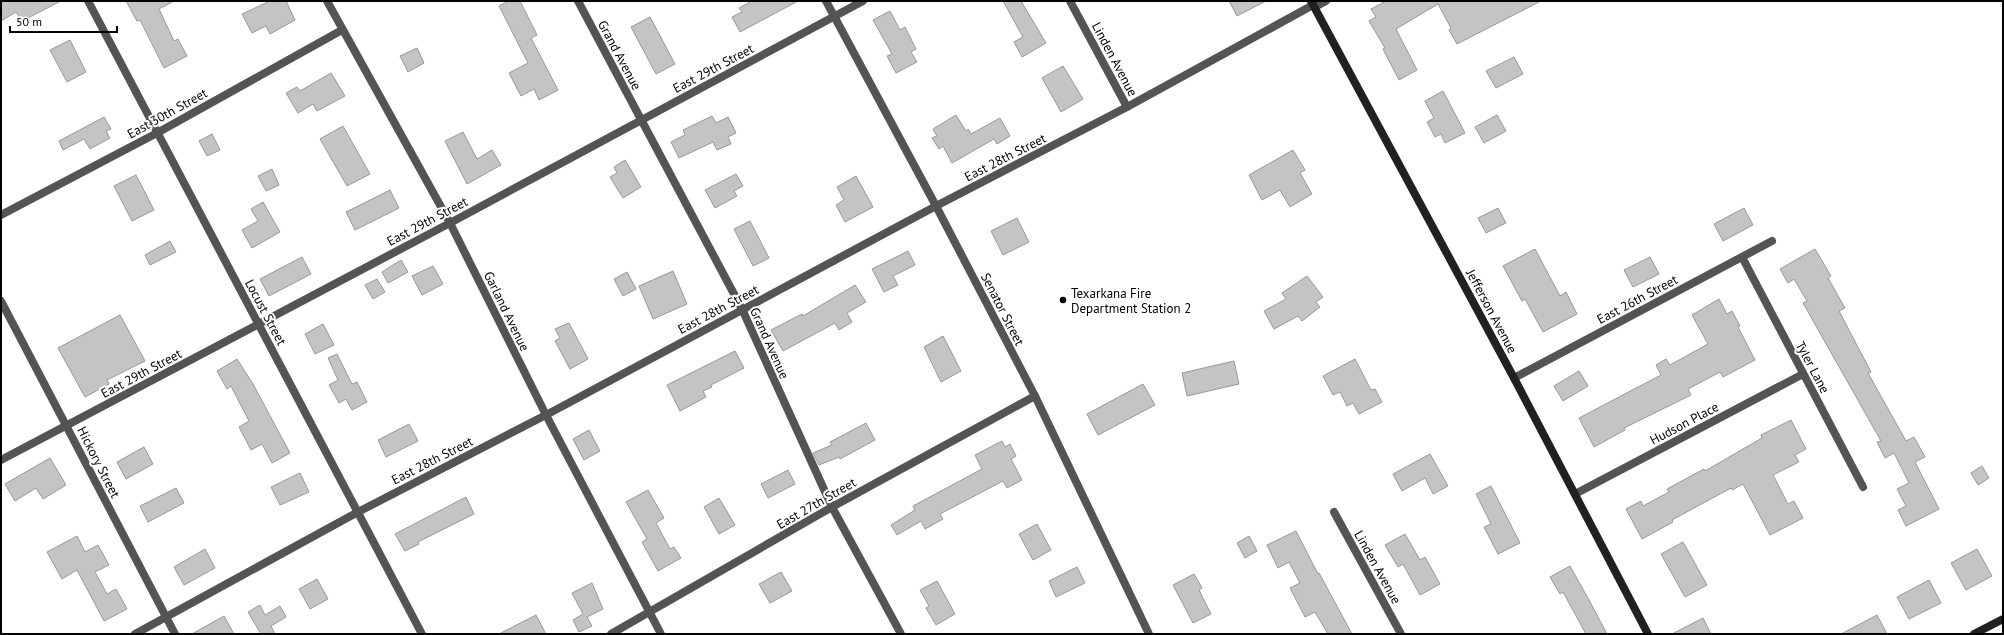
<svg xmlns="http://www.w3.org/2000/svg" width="2004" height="635" font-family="'PT Sans',sans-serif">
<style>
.building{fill:#c4c4c4;stroke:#989898}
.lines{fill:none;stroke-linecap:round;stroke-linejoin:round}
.lane{stroke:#545454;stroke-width:8}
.street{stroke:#545454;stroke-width:8}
.secondary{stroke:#212121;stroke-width:8}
.poi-dot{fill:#000;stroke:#fff;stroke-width:1.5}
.labels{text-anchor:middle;stroke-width:4;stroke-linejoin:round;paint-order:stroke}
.street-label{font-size:13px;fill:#000;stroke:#fff}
.poi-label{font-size:13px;fill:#000;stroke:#fff;text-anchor:start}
</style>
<rect width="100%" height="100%" fill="#fff"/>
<g class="building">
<polygon points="1,1 61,1 22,21 16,12 1,21"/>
<polygon points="126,1 174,1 159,9 174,41 178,39 187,56 164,68 140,20 137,21"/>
<polygon points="270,1 286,1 295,20 270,34 266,26 252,33 242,14"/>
<polygon points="509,1 520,1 537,35 531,38 558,90 539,100 534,89 521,96 509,73 528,63 499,6"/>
<polygon points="752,1 798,1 740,32 732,17 742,12 739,8"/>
<polygon points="1003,1 1021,1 1046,43 1022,57 1014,42 1023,37"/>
<polygon points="1229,1 1266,1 1237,16"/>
<polygon points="1386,1 1541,1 1457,44 1449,30 1451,28 1438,4 1396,29 1417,70 1399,80 1383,49 1385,48 1369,21 1376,17 1371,9"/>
<polygon points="890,11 900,30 905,27 916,49 911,52 917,62 896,73 887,56 892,54 873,20"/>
<polygon points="650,17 675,64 656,74 631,27"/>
<polygon points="70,40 86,72 67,82 50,50"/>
<polygon points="417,48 424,63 408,72 400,56"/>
<polygon points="1514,57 1523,74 1496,88 1486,71"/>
<polygon points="1063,66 1083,99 1061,112 1042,78"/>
<polygon points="331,73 345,96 317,111 313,104 298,113 286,93 297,87 300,91"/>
<polygon points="1443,91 1465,133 1445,143 1441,134 1435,137 1427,122 1434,118 1425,101"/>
<polygon points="956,115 966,131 968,129 971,134 1000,118 1010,136 997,144 994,139 952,163 943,146 939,149 932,138 937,136 933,129"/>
<polygon points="1497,115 1506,131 1484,143 1475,127"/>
<polygon points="712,116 716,123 728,117 736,133 728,137 731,144 717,150 713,142 679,158 671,142 685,135 683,130"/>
<polygon points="104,117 111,129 106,131 110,138 90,149 84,139 63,150 59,141"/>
<polygon points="343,126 370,174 347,186 320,139"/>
<polygon points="463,132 477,159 492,150 501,165 467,184 445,141"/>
<polygon points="212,134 220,150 207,156 199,141"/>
<polygon points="1293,150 1305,170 1300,173 1312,194 1290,207 1280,190 1262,200 1249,175"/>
<polygon points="625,160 641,187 623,198 610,177 617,173 614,167"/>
<polygon points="272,169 279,185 266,191 258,176"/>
<polygon points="736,174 743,186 734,191 737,196 715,208 705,190"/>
<polygon points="136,175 154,210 132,221 114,186"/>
<polygon points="856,176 873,207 845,222 836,205 844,200 837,187"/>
<polygon points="390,190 399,208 355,230 346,212"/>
<polygon points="263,202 280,232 252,248 242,230 258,221 251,209"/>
<polygon points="1498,208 1506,223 1486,233 1478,218"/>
<polygon points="1744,208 1753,225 1723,241 1714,224"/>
<polygon points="1017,218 1029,242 1003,255 991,231"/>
<polygon points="750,221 769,258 753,266 734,229"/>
<polygon points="170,241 176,252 150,265 145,255"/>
<polygon points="1535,249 1560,296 1566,292 1577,314 1543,332 1525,299 1522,301 1503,266"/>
<polygon points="1815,249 1831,276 1828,278 1845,308 1839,311 1871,372 1868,373 1906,441 1914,437 1925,457 1915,462 1939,509 1906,526 1898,510 1906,506 1897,489 1909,483 1894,453 1885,458 1877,442 1881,441 1803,303 1807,301 1794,279 1788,283 1780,269"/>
<polygon points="908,251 915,265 893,276 898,285 884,292 872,269"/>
<polygon points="302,257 311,274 269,296 260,279"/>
<polygon points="1650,257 1659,274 1633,287 1624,270"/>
<polygon points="401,260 408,272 388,283 382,272"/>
<polygon points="433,266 443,284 422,295 412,276"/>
<polygon points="673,271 687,304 653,319 639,286"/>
<polygon points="627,272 636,289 623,296 614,279"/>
<polygon points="1307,276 1323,297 1316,302 1320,307 1302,321 1298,316 1274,329 1264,311 1286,299 1282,293"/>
<polygon points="377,279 385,292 373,299 365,285"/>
<polygon points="855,285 866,302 847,313 852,322 839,330 835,323 783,351 771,330 802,314 803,316"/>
<polygon points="1719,299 1727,314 1732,311 1740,326 1738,327 1755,360 1723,377 1720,372 1688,389 1691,395 1624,428 1625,430 1594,447 1579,418 1661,375 1656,365 1666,359 1670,365 1708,344 1692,315"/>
<polygon points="120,315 145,361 107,380 109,384 85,397 58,348"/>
<polygon points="569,323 588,359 570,369 555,341 560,338 555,329"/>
<polygon points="323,324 334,345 315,354 305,334"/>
<polygon points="943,336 961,371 941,382 924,347"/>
<polygon points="735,351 744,368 711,385 712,387 703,391 706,397 680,411 667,385"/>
<polygon points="337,354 352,384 357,382 367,402 352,410 346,399 339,403 329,385 338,380 328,358"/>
<polygon points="237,359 253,384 290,453 272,463 262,444 251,450 239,427 249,421 231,386 227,389 217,371"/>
<polygon points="1355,359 1371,390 1375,389 1382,402 1359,414 1353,403 1347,406 1340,392 1333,395 1323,376"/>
<polygon points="1234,361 1239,384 1187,396 1182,373"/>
<polygon points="1579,371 1588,386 1563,401 1554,386"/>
<polygon points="1143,384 1155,405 1098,435 1087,414"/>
<polygon points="1791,420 1806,449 1795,455 1799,462 1773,475 1788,504 1794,501 1803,518 1770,535 1743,484 1732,490 1731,488 1672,520 1673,522 1642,539 1626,509 1641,501 1643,506 1669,492 1667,489 1704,469 1705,471 1762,438 1761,435"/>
<polygon points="866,423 875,440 840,459 839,457 819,465 813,453 832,445 830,442"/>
<polygon points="409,424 418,441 386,457 378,440"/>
<polygon points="589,430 600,451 584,460 573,439"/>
<polygon points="1002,441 1005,447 1010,444 1016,456 1011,459 1022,480 1007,488 1003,481 940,514 943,519 925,529 921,521 897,535 891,525 915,510 913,506 982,469 975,455"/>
<polygon points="144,447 153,464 126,479 117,462"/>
<polygon points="1430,454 1448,486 1433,494 1425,478 1402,491 1393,474"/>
<polygon points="50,458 66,485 43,499 36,488 15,501 5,484"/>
<polygon points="1982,466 1989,478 1978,485 1971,473"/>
<polygon points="788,470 795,484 768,498 761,484"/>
<polygon points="300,473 309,492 280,505 271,487"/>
<polygon points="1491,486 1520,543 1498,554 1484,527 1491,524 1476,494"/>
<polygon points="176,488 184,503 148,522 140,506"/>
<polygon points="648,490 664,518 656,523 670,549 674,547 681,558 658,571 642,542 647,539 626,502"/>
<polygon points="466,497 474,514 418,542 419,544 405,551 395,534"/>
<polygon points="719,498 735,525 719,534 704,507"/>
<polygon points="1037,524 1051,550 1033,560 1019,534"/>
<polygon points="1296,531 1318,574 1319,573 1352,634 1328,634 1315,612 1305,617 1290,588 1300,583 1289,562 1278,568 1267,545"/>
<polygon points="1405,534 1420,560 1425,557 1440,584 1420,595 1403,564 1398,567 1385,545"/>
<polygon points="77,536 85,552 98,545 109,565 95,572 107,594 116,589 127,609 104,621 77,570 62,579 47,552"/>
<polygon points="1249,536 1257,551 1245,558 1237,543"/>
<polygon points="1683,542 1707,585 1685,597 1661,554"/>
<polygon points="205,549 215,568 184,585 174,567"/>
<polygon points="1977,549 1992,576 1966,590 1951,563"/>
<polygon points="1570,566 1589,600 1607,634 1586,634 1563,592 1560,594 1550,577"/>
<polygon points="1077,567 1085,583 1056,597 1049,581"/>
<polygon points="781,572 792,591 770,603 759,584"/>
<polygon points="1194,574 1202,588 1199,590 1211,614 1193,623 1173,585"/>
<polygon points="317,579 328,599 310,609 299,589"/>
<polygon points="1929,580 1941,603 1909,619 1897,597"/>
<polygon points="937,581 955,614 936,625 926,608 929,606 920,590"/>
<polygon points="592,583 603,609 587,617 592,626 579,632 573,620 583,614 572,593"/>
<polygon points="260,605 265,615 280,606 286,617 271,626 275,634 261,634 248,612"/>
<polygon points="536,615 546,634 499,634"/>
<polygon points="1877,615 1887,634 1841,634"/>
<polygon points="224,616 234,634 192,634"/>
<polygon points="1703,618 1711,634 1672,634"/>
</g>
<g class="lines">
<polyline class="lane" points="1315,7 1326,1"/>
<g class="street">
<polyline points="88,1 422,634"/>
<polyline points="327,1 450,223 546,415 661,634"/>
<polyline points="578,1 742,309 832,507 901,634"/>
<polyline points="826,1 936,206 1035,396 1149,634"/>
<polyline points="1070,1 1127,107"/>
<polyline points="1,215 157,133 342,30"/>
<polyline points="1742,257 1863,487"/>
<polyline points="1,301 175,634"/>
<polyline points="1514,378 1772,241"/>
<polyline points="1,460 450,223 863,1"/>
<polyline points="1575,494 1803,374"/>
<polyline points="1334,512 1401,634"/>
<polyline points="135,634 358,512 546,415 936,206 1127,107 1313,5"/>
<polyline points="611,634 832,507 1035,396"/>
</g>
<g class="secondary">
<polyline points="1311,1 1514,378 1648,634"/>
<polyline points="1974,634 2003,619"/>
</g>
</g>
<circle class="poi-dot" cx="1063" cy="300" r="4"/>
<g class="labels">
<g class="street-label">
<text transform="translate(620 55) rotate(62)" y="5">Grand Avenue</text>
<text transform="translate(1115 59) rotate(62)" y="5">Linden Avenue</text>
<text transform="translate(713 68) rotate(-28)" y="5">East 29th Street</text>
<text transform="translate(167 113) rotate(-29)" y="5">East 30th Street</text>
<text transform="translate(1005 157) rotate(-27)" y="5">East 28th Street</text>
<text transform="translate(427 221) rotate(-28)" y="5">East 29th Street</text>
<text transform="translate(1637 299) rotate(-28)" y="5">East 26th Street</text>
<text transform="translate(718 309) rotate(-28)" y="5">East 28th Street</text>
<text transform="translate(1003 309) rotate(63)" y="5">Senator Street</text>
<text transform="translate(507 311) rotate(64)" y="5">Garland Avenue</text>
<text transform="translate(1492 311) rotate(62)" y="5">Jefferson Avenue</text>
<text transform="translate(266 312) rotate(62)" y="5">Locust Street</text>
<text transform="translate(770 343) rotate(66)" y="5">Grand Avenue</text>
<text transform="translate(1813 367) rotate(62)" y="5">Tyler Lane</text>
<text transform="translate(141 373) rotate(-28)" y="5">East 29th Street</text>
<text transform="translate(1684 423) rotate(-28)" y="5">Hudson Place</text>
<text transform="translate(432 460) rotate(-27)" y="5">East 28th Street</text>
<text transform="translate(99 462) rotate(63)" y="5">Hickory Street</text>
<text transform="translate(816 503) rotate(-30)" y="5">East 27th Street</text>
<text transform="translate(1378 567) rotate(61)" y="5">Linden Avenue</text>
</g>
<g class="poi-label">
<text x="1071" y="298">Texarkana Fire<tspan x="1071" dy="15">Department Station 2</tspan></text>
</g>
</g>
<rect width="2004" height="635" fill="none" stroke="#000000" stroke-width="4"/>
<path d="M10 26v6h107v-6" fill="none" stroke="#000000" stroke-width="2"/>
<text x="16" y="26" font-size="12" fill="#000000" stroke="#ffffff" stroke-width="3" paint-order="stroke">50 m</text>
</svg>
